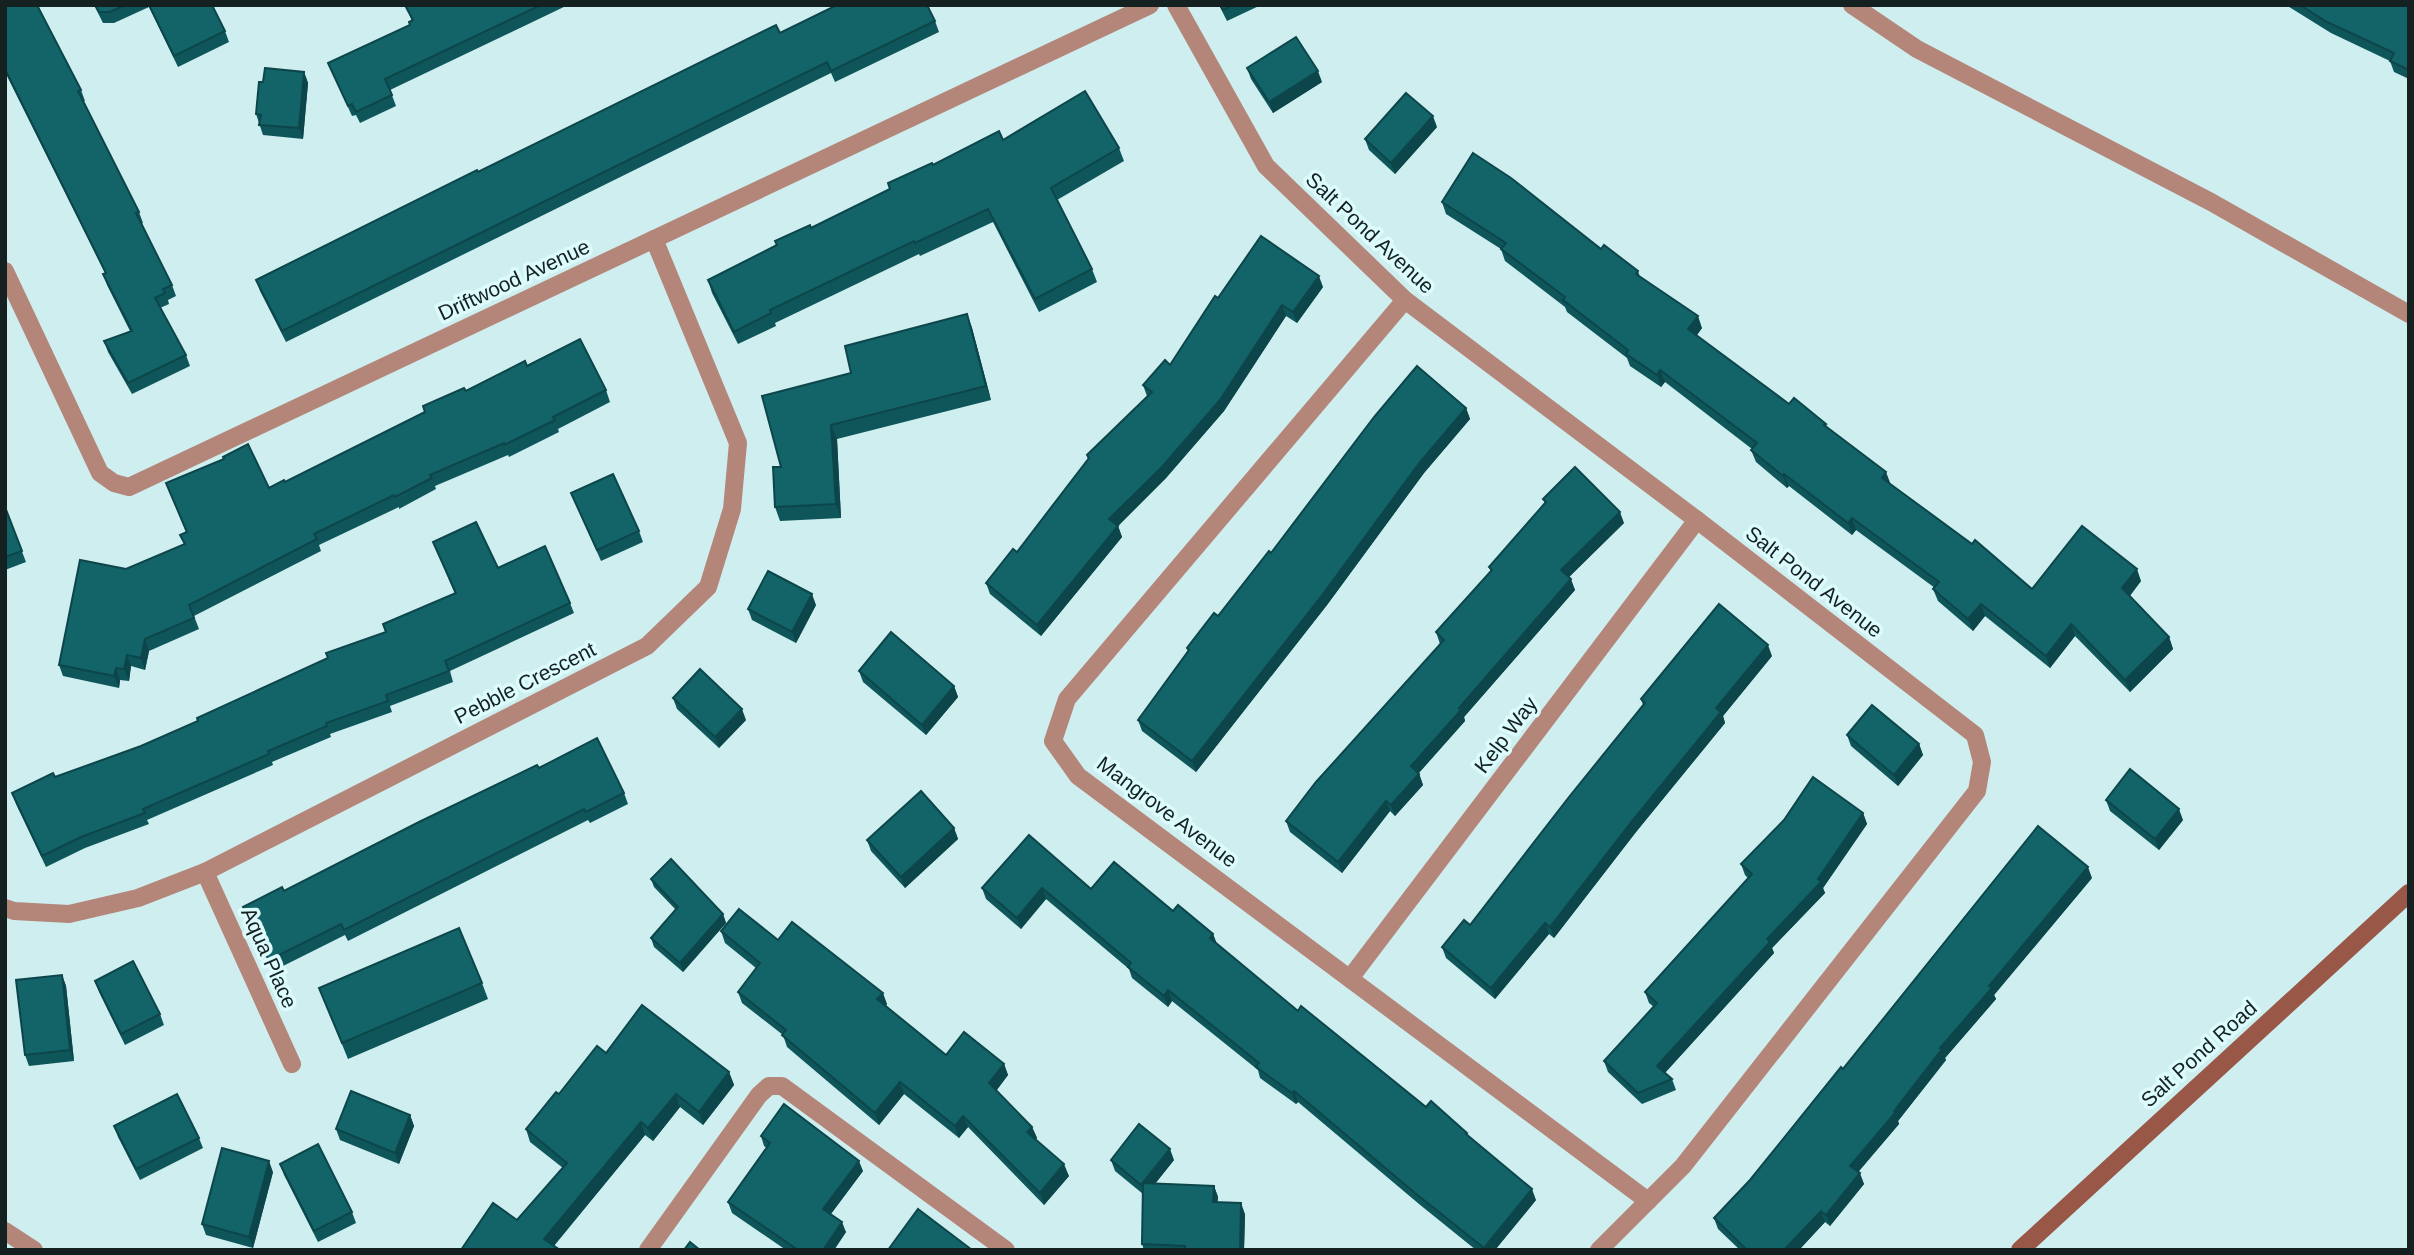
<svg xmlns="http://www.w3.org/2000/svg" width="2414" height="1255" font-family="Helvetica,sans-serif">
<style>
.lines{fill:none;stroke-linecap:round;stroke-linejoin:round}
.street{stroke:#b4867a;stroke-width:18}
.secondary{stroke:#985747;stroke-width:18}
.wall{fill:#0f565a}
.shaded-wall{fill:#0d464a}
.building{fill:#126469;stroke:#0d464a;stroke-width:2}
.labels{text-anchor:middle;stroke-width:7;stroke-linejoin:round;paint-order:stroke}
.street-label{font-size:21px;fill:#152021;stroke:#dcfbfd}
</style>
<rect width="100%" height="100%" fill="#cfeef0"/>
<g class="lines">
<g class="street">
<polyline points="1176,5 1266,166 1405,300 1697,520 1975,735 1982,762 1977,791 1683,1166 1599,1250"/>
<polyline points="1852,5 1917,49 2211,202 2409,314"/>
<polyline points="5,271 100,473 114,483 129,487 1150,5"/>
<polyline points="1405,300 1067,699 1053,741 1078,776 1648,1201"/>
<polyline points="205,872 292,1064"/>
<polyline points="5,908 14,911 69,914 138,898 205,872 647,646 708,587 732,509 738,443 654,239"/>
<polyline points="1351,977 1697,520"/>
<polyline points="5,1231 34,1250"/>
<polyline points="648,1250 759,1095 769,1086 782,1086 1006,1250"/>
</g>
<polyline class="secondary" points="2020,1250 2409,893"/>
</g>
<g class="wall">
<polygon points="5,5 81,90 85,101 83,101 139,212 143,223 141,224 172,285 176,296 168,300 169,304 160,308 186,355 190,366 132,394 108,352 104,341 130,331 107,285 103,274 105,273 5,72"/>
<polygon points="94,5 212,5 225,31 229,42 178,67 149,7 114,23 103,23"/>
<polygon points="409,5 568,5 390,90 396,106 360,123 356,115 352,116 328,63 410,25 412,21 406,7"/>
<polygon points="1219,5 1261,5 1227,21"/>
<polygon points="2286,5 2406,5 2409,7 2409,79 2394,72 2390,61 2331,33"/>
<polygon points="935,21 939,32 835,82 831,73 286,342 260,291 256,280 478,172 780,33"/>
<polygon points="1247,68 1322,82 1273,113 1251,79"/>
<polygon points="304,72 308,83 303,139 263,135 256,114 263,82"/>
<polygon points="1437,127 1395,174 1369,150 1365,139"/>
<polygon points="1003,140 1119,148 1124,161 1057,200 1092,269 1097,282 1039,312 993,222 920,256 919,254 775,323 776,326 738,344 712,293 708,280 890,189 933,165"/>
<polygon points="1442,202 1601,249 1638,271 1640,277 1702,328 1696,336 1789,404 1826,424 1827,428 1891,485 2032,589 2141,581 2130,596 2169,637 2173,649 2130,692 2075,636 2050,668 1985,616 1973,631 1938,601 1933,589 1935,588 1856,530 1852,535 1789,486 1787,488 1756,462 1751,450 1752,449 1665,382 1661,387 1630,366 1627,358 1567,312 1565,307 1505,261 1501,249 1446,214"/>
<polygon points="1323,287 1297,323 1286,316 1224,411 1166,478 1118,526 1122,537 1041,636 990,594 986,583 1017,552 1088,460 1087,455 1147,396 1143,385 1170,365 1218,298"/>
<polygon points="967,314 972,328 991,400 837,439 841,518 780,521 775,507 781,467 851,373"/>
<polygon points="527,366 606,390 610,402 558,429 559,432 509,457 508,455 435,486 436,489 399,509 399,507 319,545 321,551 194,616 199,629 149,651 145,670 131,666 129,681 120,680 119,688 63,676 59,665 126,569 184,544 180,535 186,532 166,483 269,488 285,482 466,391"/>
<polygon points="1466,408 1470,419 1424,473 1327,605 1196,772 1142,731 1138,720 1188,652 1187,648 1218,616 1271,553"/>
<polygon points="571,493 639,531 643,542 601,561"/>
<polygon points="1543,499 1624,523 1569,577 1575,590 1464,717 1465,721 1419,773 1423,785 1395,816 1390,811 1342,873 1290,832 1286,821 1440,644 1436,632 1491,572 1489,567 1545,504"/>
<polygon points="5,507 26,562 5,570"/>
<polygon points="433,542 498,568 570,603 574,613 450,671 453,682 390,706 392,712 330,734 331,737 272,762 273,765 147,820 149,824 85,848 46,867 16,804 12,793 141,746 198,721 386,632 455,594"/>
<polygon points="816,605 796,643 752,620 748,609"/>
<polygon points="1772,656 1723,716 1725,723 1636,832 1554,938 1549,934 1495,999 1446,958 1442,947 1470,925 1643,705 1641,699"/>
<polygon points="859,671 954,686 958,697 926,735 863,682"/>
<polygon points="673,698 746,720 719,748 677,709"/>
<polygon points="1847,735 1919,744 1923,755 1898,786 1851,746"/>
<polygon points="539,768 624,793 628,804 590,823 588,820 348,941 345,935 273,971 247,918 243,907 284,891"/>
<polygon points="2106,800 2183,820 2159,850 2110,811"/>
<polygon points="1863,813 1867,824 1823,888 1825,893 1772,948 1774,953 1665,1073 1672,1079 1676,1090 1642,1104 1608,1072 1604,1061 1654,1007 1649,1003 1645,992 1748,878 1745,875 1741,864"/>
<polygon points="954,828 958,839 905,888 871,851 867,840"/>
<polygon points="2092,878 1994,995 1996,999 1945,1058 1946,1060 1898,1121 1899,1124 1858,1172 1864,1184 1830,1226 1825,1222 1799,1250 1740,1250 1718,1229 1714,1218 1750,1180 1843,1069"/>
<polygon points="651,879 723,914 726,923 683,972 654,947 651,938 676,910 654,887"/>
<polygon points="982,888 1091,889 1173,911 1213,934 1217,944 1298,1011 1426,1107 1469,1137 1536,1200 1495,1250 1476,1250 1419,1204 1298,1102 1296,1104 1260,1078 1258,1070 1172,1001 1168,1007 1132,978 1129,969 1046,899 1021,929 986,899"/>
<polygon points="721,931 778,940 887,1004 886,1006 946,1055 1004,1064 1008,1075 996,1091 1032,1127 1037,1138 1035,1140 1069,1176 1044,1205 968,1127 959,1138 904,1094 879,1125 787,1047 783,1035 742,1003 738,992 756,968 725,943"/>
<polygon points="62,975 66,986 74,1061 29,1066 25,1055"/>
<polygon points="95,981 160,1014 164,1025 125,1045 99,992"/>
<polygon points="482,983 488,999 348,1059 319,988"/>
<polygon points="606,1053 729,1072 734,1085 703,1125 680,1107 653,1141 645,1135 554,1246 517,1220 563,1168 530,1142 526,1129 559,1094"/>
<polygon points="410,1115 414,1126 399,1164 340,1140 336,1129"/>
<polygon points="114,1126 199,1138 203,1148 140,1180 118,1137"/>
<polygon points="761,1136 863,1171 831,1214 846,1232 834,1250 786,1250 732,1213 728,1202 767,1148 764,1146"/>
<polygon points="1111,1160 1174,1160 1155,1184 1214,1186 1218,1197 1217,1202 1245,1214 1244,1250 1144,1250 1142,1244 1143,1194 1115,1171"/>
<polygon points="280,1164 352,1212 356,1223 318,1242 284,1175"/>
<polygon points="273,1172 253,1248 206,1235 202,1224"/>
</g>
<g class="shaded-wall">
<polygon points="1318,71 1322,82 1273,113 1269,102"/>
<polygon points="304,72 308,83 303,139 299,128"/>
<polygon points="1433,116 1437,127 1395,174 1391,163"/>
<polygon points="1319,276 1323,287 1297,323 1293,312"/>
<polygon points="1282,305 1286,316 1224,411 1166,478 1118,526 1122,537 1041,636 1037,625 1109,519"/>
<polygon points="967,314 972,328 991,400 986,386"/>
<polygon points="1698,316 1702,328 1692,342 1688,329"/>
<polygon points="1660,370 1665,382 1661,387 1657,375"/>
<polygon points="1466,408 1470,419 1424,473 1327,605 1196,772 1192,761 1420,462"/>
<polygon points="831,425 837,439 841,518 836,504"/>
<polygon points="1886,472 1891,485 1882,478"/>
<polygon points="1784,474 1789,486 1787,488 1783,476"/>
<polygon points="1620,512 1624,523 1565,581 1561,570"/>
<polygon points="1852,518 1856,530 1852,535 1848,523"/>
<polygon points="2137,569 2141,581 2126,600 2122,588"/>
<polygon points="1571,579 1575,590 1464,717 1465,721 1415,777 1411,766 1459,708"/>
<polygon points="812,594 816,605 796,643 792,632"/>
<polygon points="1981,604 1985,616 1973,631 1968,619"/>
<polygon points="2071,624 2075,636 2050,668 2046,656"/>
<polygon points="2169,637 2173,649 2130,692 2125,680"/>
<polygon points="145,639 149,651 145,670 141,658"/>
<polygon points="1768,645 1772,656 1723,716 1725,723 1636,832 1554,938 1550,927 1716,708"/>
<polygon points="127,655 131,666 129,681 124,669"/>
<polygon points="116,668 120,680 119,688 114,676"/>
<polygon points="954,686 958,697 926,735 922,725"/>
<polygon points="742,709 746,720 719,748 715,737"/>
<polygon points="1919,744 1923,755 1898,786 1894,775"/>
<polygon points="1419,774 1423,785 1395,816 1391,805"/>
<polygon points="1386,801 1390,811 1342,873 1338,862"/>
<polygon points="2179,809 2183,820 2159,850 2155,839"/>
<polygon points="1863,813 1867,824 1823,888 1825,893 1772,948 1774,953 1661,1077 1657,1066 1818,879"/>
<polygon points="954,828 958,839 905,888 901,877"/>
<polygon points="2088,867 2092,878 1994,995 1996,999 1945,1058 1946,1060 1898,1121 1899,1124 1854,1177 1850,1166 1894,1111 1940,1048 1989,986"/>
<polygon points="1042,888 1046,899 1021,929 1017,918"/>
<polygon points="723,914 726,923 683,972 680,963"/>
<polygon points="1545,923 1549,934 1495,999 1491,988"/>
<polygon points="1213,934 1217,945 1210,938"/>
<polygon points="62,975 66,986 74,1061 70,1050"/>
<polygon points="1168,990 1172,1001 1168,1007 1164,996"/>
<polygon points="883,993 887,1004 882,1011 877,999"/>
<polygon points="1004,1064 1008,1075 993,1095 989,1083"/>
<polygon points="729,1072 734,1085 703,1125 699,1112"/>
<polygon points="900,1082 904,1094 879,1125 875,1113"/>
<polygon points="1294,1091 1298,1102 1296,1104 1292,1093"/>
<polygon points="676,1094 680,1107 653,1141 648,1128"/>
<polygon points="410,1115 414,1126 399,1164 395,1153"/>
<polygon points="963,1116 968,1127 959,1138 955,1126"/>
<polygon points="641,1122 645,1135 550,1250 544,1239"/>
<polygon points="1032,1127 1037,1138 1031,1144 1027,1132"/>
<polygon points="1170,1149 1174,1160 1145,1196 1141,1185"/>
<polygon points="269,1161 273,1172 253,1248 249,1237"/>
<polygon points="859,1161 863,1171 827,1219 823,1209"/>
<polygon points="1064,1164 1069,1176 1044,1205 1040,1193"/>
<polygon points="1860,1173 1864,1184 1830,1226 1826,1215"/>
<polygon points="1214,1186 1218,1197 1217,1213 1213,1202"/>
<polygon points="1532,1189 1536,1200 1495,1250 1484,1250 1484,1248"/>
<polygon points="1241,1203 1245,1214 1244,1250 1240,1250"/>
<polygon points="1821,1211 1825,1222 1799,1250 1784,1250"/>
<polygon points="842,1222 846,1232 834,1250 823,1250"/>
</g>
<g class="building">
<polygon points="5,5 37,5 81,90 78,91 139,212 136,213 172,285 163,289 165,293 155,298 186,355 128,383 104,341 132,331 103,274 106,273 5,69"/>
<polygon points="95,5 125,5 110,12 99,12"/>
<polygon points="149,5 212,5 225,31 174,56"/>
<polygon points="409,5 541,5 385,79 392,95 356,112 352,104 348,106 328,63 410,25 409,22 413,20 406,7"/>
<polygon points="837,5 927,5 935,21 831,71 827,62 282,331 256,280 477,170 478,172 776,25 780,33"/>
<polygon points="1220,5 1233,5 1223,10"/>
<polygon points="2300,5 2406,5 2409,7 2409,70 2390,61 2394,53 2327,22"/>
<polygon points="1296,37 1318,71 1269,102 1247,68"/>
<polygon points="265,68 304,72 299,128 259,125 261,115 256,114 259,82 263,82"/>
<polygon points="1085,91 1119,148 1051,188 1092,269 1035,299 988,209 915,243 914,241 770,310 771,313 734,332 708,280 777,245 775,241 810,225 811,228 890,189 888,183 932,163 933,165 999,131 1003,140"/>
<polygon points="1406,93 1433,116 1391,163 1365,139"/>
<polygon points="1473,153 1511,178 1601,249 1604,245 1638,271 1636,274 1698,316 1688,329 1789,404 1794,398 1826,424 1824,425 1886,472 1882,478 1972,544 1975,540 2032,589 2082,526 2137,569 2122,588 2169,637 2125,680 2071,624 2046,656 1981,604 1968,619 1933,589 1939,582 1852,518 1848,523 1784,474 1783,476 1751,450 1757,443 1660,370 1657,375 1626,354 1628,350 1563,300 1565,297 1501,249 1506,243 1442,202"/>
<polygon points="1261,236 1319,276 1293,312 1282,305 1220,400 1162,467 1109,519 1118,526 1037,625 986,583 1013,549 1017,552 1089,458 1087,455 1152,392 1143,385 1165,360 1170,365 1215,296 1218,298"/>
<polygon points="967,314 986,386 831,425 836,504 775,507 773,467 781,467 762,396 851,373 845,346"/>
<polygon points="580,339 606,390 553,417 555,420 504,445 504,443 430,475 432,478 395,497 394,495 314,534 317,539 189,605 194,618 145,639 141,658 127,655 124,669 116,668 114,676 59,665 80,560 126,569 185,544 180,535 187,532 166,483 224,459 223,457 248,444 269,488 284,480 285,482 425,412 423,406 464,388 466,391 525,361 527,366"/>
<polygon points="1417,366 1466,408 1420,462 1323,594 1192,761 1138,720 1189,650 1187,648 1214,613 1218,616 1269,551 1271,553 1374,417"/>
<polygon points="1575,467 1620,512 1561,570 1571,579 1459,708 1461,710 1411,766 1419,774 1391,805 1386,801 1338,862 1286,821 1316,782 1444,640 1436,632 1492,570 1489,567 1546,502 1543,499"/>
<polygon points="613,474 639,531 597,550 571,493"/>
<polygon points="5,507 22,551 5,557"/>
<polygon points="476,522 498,568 545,546 570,603 445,661 449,671 386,695 388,701 326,723 327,726 268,751 269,754 143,809 145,813 81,837 42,856 12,793 53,773 55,777 141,746 198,721 197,718 328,658 326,653 386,632 383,624 456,593 433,542"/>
<polygon points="768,571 812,594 792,632 748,609"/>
<polygon points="1719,604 1768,645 1716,708 1721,712 1632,821 1550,927 1545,923 1491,988 1442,947 1464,920 1470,925 1569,797 1645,703 1641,699"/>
<polygon points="891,632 954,686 922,725 859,671"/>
<polygon points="700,669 742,709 715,737 673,698"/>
<polygon points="1872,705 1919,744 1894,775 1847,735"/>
<polygon points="597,738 624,793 586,812 584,809 344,930 341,924 269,960 243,907 282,887 284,891 419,822 537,765 539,768"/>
<polygon points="2130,769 2179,809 2155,839 2106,800"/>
<polygon points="1813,777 1863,813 1818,879 1821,882 1767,939 1770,942 1657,1066 1672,1079 1638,1093 1604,1061 1657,1003 1645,992 1752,874 1741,864 1784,820"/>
<polygon points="921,791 954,828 901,877 867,840"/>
<polygon points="2038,826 2088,867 1989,986 1992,988 1940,1048 1942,1049 1894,1111 1895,1113 1850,1166 1860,1173 1826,1215 1821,1211 1784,1250 1747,1250 1714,1218 1750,1180 1841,1067 1843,1069"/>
<polygon points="1029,835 1091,889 1114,862 1173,911 1178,905 1213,934 1210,938 1298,1011 1301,1006 1426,1107 1431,1101 1467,1133 1466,1134 1532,1189 1484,1248 1415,1193 1294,1091 1292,1093 1256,1067 1259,1063 1168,990 1164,996 1128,967 1131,963 1042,888 1017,918 982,888"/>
<polygon points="671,859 723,914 680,963 651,938 678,907 651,879"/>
<polygon points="739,909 778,940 792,922 883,993 877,999 946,1055 964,1032 1004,1064 989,1083 1032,1127 1027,1132 1064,1164 1040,1193 963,1116 955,1126 900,1082 875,1113 782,1035 786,1030 738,992 760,963 721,931"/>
<polygon points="459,928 482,983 342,1043 319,988"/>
<polygon points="133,961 160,1014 121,1034 95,981"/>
<polygon points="62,975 70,1050 25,1055 16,980"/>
<polygon points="642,1005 729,1072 699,1112 676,1094 648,1128 641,1122 544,1239 560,1250 461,1250 493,1203 517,1220 567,1163 526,1129 556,1092 559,1094 597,1046 606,1053"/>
<polygon points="351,1091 410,1115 395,1153 336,1129"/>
<polygon points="177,1094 199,1138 136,1169 114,1126"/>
<polygon points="784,1104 859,1161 823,1209 842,1222 823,1250 798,1250 728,1202 770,1143 761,1136"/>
<polygon points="1139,1124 1170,1149 1141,1185 1111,1160"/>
<polygon points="318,1144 352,1212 314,1231 280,1164"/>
<polygon points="222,1148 269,1161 249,1237 202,1224"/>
<polygon points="1143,1183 1214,1186 1213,1202 1241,1203 1240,1250 1185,1250 1185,1246 1142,1244"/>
<polygon points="918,1209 972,1250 888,1250"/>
<polygon points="690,1242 700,1250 684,1250"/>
</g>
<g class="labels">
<g class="street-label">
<text transform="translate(1370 233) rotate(43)" y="7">Salt Pond Avenue</text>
<text transform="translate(514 280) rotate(-25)" y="7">Driftwood Avenue</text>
<text transform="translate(1814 582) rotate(38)" y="7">Salt Pond Avenue</text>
<text transform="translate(525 683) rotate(-27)" y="7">Pebble Crescent</text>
<text transform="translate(1506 735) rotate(-53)" y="7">Kelp Way</text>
<text transform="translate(1167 812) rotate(37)" y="7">Mangrove Avenue</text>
<text transform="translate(269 958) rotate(66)" y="7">Aqua Place</text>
<text transform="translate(2199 1054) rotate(-42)" y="7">Salt Pond Road</text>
</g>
</g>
<rect width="2414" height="1255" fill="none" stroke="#152021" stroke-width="14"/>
</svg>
